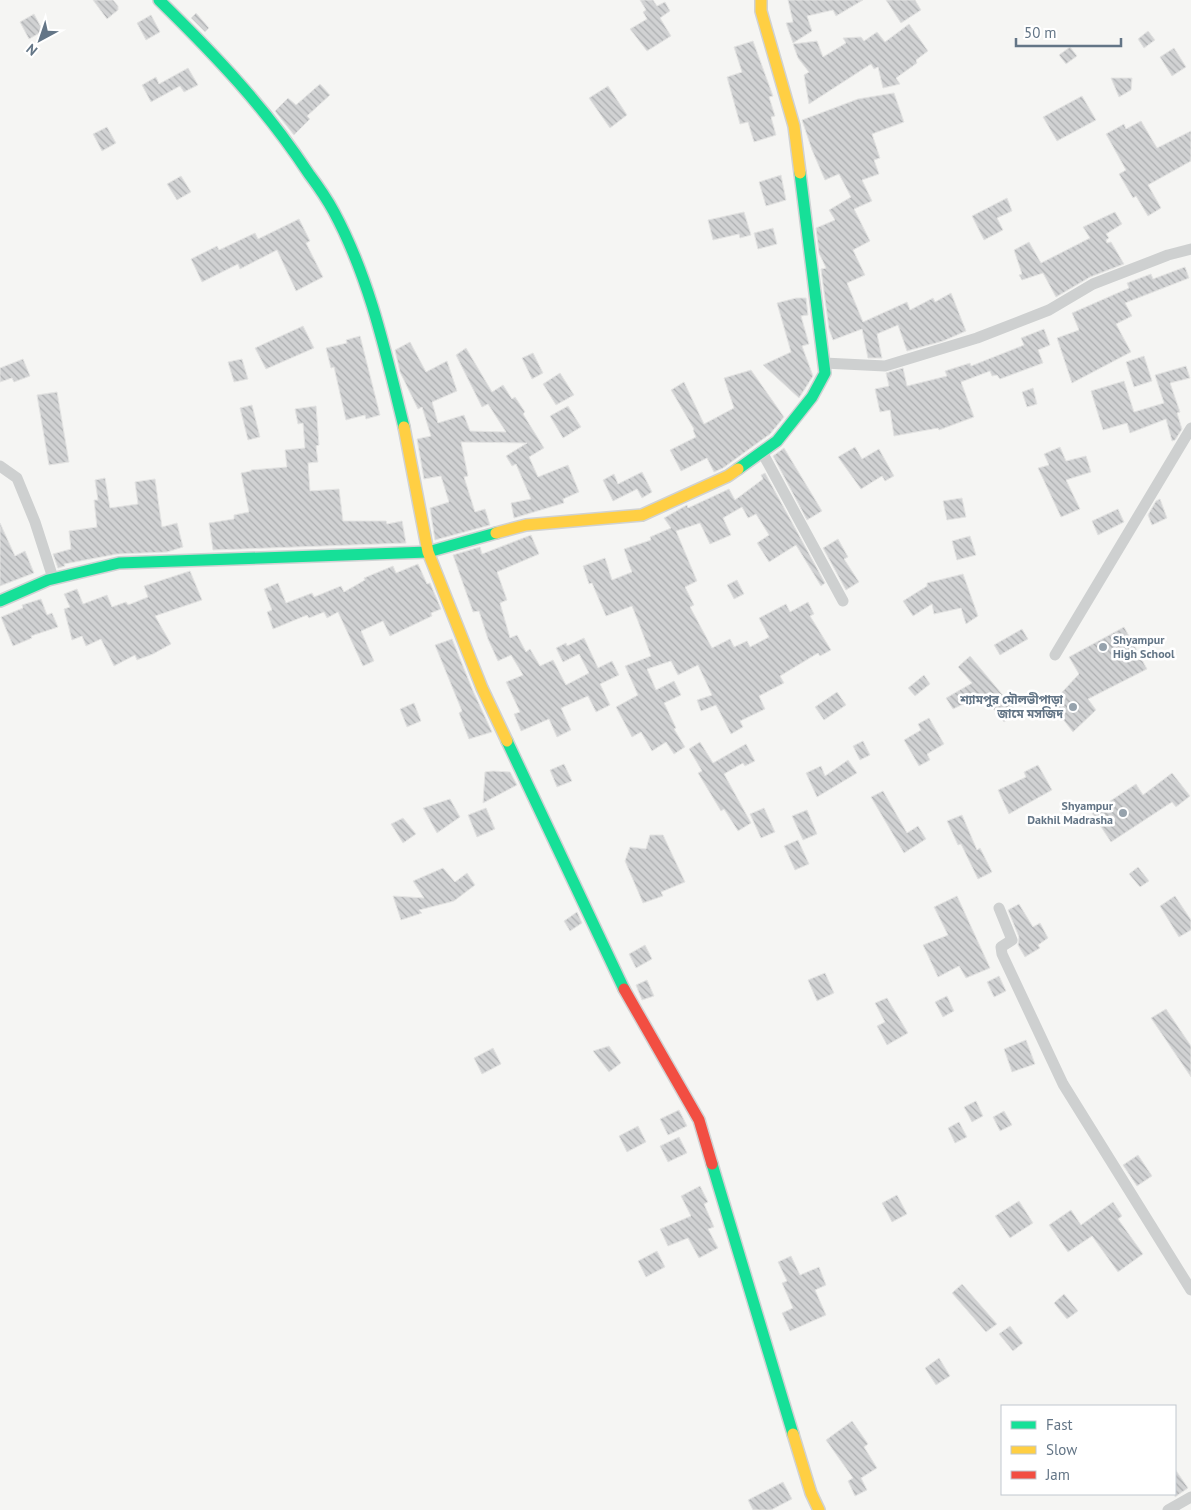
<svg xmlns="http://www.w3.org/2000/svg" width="1191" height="1510" font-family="'PT Sans','Noto Sans Bengali',sans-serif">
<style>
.building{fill:url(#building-back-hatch);stroke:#e4e4e3}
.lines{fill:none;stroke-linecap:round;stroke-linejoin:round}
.fast-casing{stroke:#d0d2d3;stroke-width:14}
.slow-casing{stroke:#d0d2d3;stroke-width:14}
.jam-casing{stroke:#d0d2d3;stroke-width:14}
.street{stroke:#ced0d0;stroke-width:11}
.fast{stroke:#16e098;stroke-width:11}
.slow{stroke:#ffcf43;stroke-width:11}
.jam{stroke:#f24e42;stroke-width:11}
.poi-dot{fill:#96a2ac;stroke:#fff;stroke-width:2}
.labels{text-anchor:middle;stroke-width:5;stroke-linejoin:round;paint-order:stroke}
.poi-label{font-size:12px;font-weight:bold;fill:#637586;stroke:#fff;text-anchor:end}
</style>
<defs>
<pattern id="building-back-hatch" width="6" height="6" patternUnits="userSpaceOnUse" patternTransform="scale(1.25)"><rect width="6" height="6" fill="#d1d2d3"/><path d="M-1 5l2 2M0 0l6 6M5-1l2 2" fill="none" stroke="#adafb1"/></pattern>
</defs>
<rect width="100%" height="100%" fill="#f5f5f3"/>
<g class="building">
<polygon points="93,0 113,0 118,6 118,10 107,19"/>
<polygon points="640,0 653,0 657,6 665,2 670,11 660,18 671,36 647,51 630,29 647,19 643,12 646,10"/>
<polygon points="788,0 863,0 836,16 833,10 807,16 812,31 793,43 786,23 793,22"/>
<polygon points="886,0 915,0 921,10 901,23"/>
<polygon points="196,13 209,28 205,32 191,18"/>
<polygon points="34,14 43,31 29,39 20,22"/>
<polygon points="151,15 160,32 146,40 137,23"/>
<polygon points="909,24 928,51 916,60 917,63 896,78 900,84 883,88 878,67 874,69 871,64 809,104 804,75 809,72 798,58 793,44 817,41 823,57 846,43 843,38 861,37 864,41 877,32 885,42"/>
<polygon points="1148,31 1155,40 1144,48 1138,39"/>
<polygon points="753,41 773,96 769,97 775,116 771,117 776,135 754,142 748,122 740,124 727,77 742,72 734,47"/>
<polygon points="1070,47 1077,56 1066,64 1059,55"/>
<polygon points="1174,48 1186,67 1172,76 1160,57"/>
<polygon points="188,68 198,85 184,92 180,86 151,102 142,85 156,77 159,84"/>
<polygon points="1111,78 1132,78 1131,90 1119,97"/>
<polygon points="320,84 330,95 307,116 310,119 294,135 275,111 288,98 296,105"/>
<polygon points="608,86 627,115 610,128 589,98"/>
<polygon points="894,93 904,122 872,134 880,158 874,160 879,174 862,180 872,201 854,209 870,241 853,250 865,275 847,283 863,322 907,302 910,310 933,298 935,302 951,293 966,331 943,341 907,351 898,325 877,334 882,358 868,358 862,329 833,340 829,329 821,269 826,268 819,253 816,228 835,220 829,210 851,197 839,174 825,180 812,150 802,120 858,99"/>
<polygon points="1082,96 1096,120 1057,141 1043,117"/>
<polygon points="1141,121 1157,148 1191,131 1191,161 1148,185 1161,208 1148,216 1136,196 1133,198 1119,174 1126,170 1106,134 1124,124 1126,129"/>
<polygon points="107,127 116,143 102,151 93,134"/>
<polygon points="781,175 786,200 766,206 759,182"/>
<polygon points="181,176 191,192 177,200 167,184"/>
<polygon points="1007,198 1012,211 997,218 1003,230 984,240 972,216"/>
<polygon points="744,212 751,235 740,238 739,234 713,240 708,220"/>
<polygon points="1115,212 1122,224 1106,234 1109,238 1106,240 1107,243 1111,242 1124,264 1090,277 1056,297 1043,273 1022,280 1019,275 1022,274 1014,250 1029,242 1041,263 1090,238 1083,227"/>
<polygon points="299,219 310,241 306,243 323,277 296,291 277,250 240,269 238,264 202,282 191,259 217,246 219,250 255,233 258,239"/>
<polygon points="773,228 777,244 758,249 754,233"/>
<polygon points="1185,267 1189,278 1125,303 1132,316 1116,324 1131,352 1072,383 1057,338 1079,330 1072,313 1129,288 1127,283 1151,274 1153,279"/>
<polygon points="796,298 806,298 808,315 801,316 809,344 802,346 813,376 799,398 763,365 791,352 777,303"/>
<polygon points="303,326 314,348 266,369 255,348"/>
<polygon points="1044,329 1050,345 1038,350 1043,363 1000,379 997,375 992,376 990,371 961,382 974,417 939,430 938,428 894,436 890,410 880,412 875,389 889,386 886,373 903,368 907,386 947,376 945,371 970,363 971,366 1024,345 1021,338"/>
<polygon points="360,336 380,415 366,419 365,415 346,420 334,367 331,368 326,348 347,343 346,340"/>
<polygon points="410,342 426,372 447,361 457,391 432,402 438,423 464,415 470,431 506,432 488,404 482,407 456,355 466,348 492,392 503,385 512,399 515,397 525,412 523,414 544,448 529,457 538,477 568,465 579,492 563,499 564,503 514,518 511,503 531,499 516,464 512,466 506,456 527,443 461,442 468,476 464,477 475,512 485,509 490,525 435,540 430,508 449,502 441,476 424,479 417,439 431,436 422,407 418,409 400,372 395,350"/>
<polygon points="533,353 543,373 532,379 522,358"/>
<polygon points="1144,356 1152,381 1134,387 1126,362"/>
<polygon points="23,359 30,376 14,382 12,378 0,382 0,368"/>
<polygon points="242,359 248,379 234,382 228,362"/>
<polygon points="1186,366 1190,378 1170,383 1180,412 1177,413 1182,429 1175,440 1172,441 1166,419 1130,433 1127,423 1103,430 1091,391 1124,381 1134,412 1164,403 1155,375"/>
<polygon points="751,370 784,417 770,434 723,468 714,472 707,458 681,471 670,450 696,437 693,430 694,429 671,390 684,382 704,424 734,408 724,378"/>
<polygon points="560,373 574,395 556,405 543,384"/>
<polygon points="1033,388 1037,404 1027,407 1022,392"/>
<polygon points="57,392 69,462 49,465 37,395"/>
<polygon points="252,405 260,437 248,440 240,408"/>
<polygon points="316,406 319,445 316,446 318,462 308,463 310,491 339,489 343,521 386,521 387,524 402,521 406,543 213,550 209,523 234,519 234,515 249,512 241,473 251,471 251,470 287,467 285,450 305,448 303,423 298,424 295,409"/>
<polygon points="568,406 581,427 563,438 550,416"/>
<polygon points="855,447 862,459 879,449 894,476 885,481 882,476 861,489 838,457"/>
<polygon points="1060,447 1066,461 1086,456 1091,472 1066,480 1080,509 1061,517 1038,468 1049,465 1044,454"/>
<polygon points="784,448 822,511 807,520 773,456"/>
<polygon points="642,472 652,492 642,498 637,489 613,501 603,480 614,474 618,484"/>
<polygon points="765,473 825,583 821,586 796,545 769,562 757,543 769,535 756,514 748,518 742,507 723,518 731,535 710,544 700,523 676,531 697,581 685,587 694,605 690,607 712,648 730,639 734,647 747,641 750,647 769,637 759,618 786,604 790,612 808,602 814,614 810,616 831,650 820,656 818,653 780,676 784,683 759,696 765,709 740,721 743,727 731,734 716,705 701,711 697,700 712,695 698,665 678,675 671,661 647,669 656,690 674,681 681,695 664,703 676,728 674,729 685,747 674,754 666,742 652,751 641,732 632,737 616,707 638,695 625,666 651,656 638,621 632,606 606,616 592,583 589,584 583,566 605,558 612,580 632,572 624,549 651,540 650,537 671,528 664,518 687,505 688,508 729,489 735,500 763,479 761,475"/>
<polygon points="105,478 110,508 138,504 135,482 155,479 162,527 177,523 183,547 167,552 117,554 64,564 65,566 58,568 53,554 71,549 69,531 97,527 94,500 98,500 95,480"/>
<polygon points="962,498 966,517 947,520 943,501"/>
<polygon points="1160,499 1167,518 1152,525 1148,515 1156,501"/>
<polygon points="1118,509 1124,522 1098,535 1092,521"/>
<polygon points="0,523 15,556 25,551 34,573 0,586"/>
<polygon points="531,535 539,554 497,572 507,600 500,603 510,638 517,635 526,652 530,649 540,666 553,660 566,685 589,673 579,654 563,662 556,648 566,643 567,646 584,638 598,668 612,661 619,675 600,684 610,705 596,712 588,696 561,708 571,730 557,737 549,719 521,731 514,714 520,712 506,682 523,675 511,655 498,661 488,639 479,611 473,612 453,555 480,547 482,554"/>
<polygon points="970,536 976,555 957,560 952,541"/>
<polygon points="838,539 848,557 844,559 859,582 846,590 823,548"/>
<polygon points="418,564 427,584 430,583 441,609 431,613 432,616 390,636 383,621 361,631 374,661 363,666 338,612 327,618 324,612 309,618 307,615 273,629 267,612 272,610 264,589 278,583 286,603 312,593 314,597 341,586 344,592 365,580 364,578 393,566 396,573"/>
<polygon points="190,571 202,600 155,616 171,644 153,654 137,660 135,655 114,666 101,639 86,646 82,636 72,640 64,609 70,607 64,594 77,589 83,604 107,595 112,607 126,602 128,605 148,597 144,586"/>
<polygon points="963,574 978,616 966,624 961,608 934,614 932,604 913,616 903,601 927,586 927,583"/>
<polygon points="737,580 744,594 734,599 727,585"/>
<polygon points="41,599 47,615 52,613 58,627 31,636 32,638 13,646 1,617 23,608 22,605"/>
<polygon points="1124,627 1147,669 1088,699 1096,710 1073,732 1051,704 1079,674 1069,657"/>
<polygon points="1022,629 1028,639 1000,655 994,645"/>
<polygon points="452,639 473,691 492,732 469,739 459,713 462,711 435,645"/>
<polygon points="970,656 1017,712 1004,722 982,695 953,709 946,698 972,683 958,667"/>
<polygon points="924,675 930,684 915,696 908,688"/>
<polygon points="837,692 846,705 824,720 815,707"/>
<polygon points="414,703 421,721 407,727 400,709"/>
<polygon points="929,718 944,744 927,754 930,760 919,766 904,740 921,730 918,724"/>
<polygon points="863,741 870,755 860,760 853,746"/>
<polygon points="700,742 713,763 746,744 755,761 745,766 743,763 724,774 751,823 738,831 724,809 721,811 698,773 702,771 689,749"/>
<polygon points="848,760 857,773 817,797 806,773 821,766 825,776"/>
<polygon points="564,764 572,781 557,787 550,770"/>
<polygon points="1038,765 1052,790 1009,814 998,790 1026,777 1024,772"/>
<polygon points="493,771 510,772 517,785 483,803 485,772"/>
<polygon points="1172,773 1190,796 1176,807 1172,802 1111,842 1092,813 1136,784 1143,795"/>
<polygon points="883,791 907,833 918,826 926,839 904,853 871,797"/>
<polygon points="450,799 460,817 437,833 423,808"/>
<polygon points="486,808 495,829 477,837 468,815"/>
<polygon points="764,808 775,832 761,838 750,814"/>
<polygon points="807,810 817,834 803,840 792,816"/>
<polygon points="962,815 977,850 980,848 992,872 978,879 961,844 958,845 947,821"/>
<polygon points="403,818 416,834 403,843 391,824"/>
<polygon points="650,835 663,835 685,882 661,892 663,896 643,903 625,861 630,847 646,849"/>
<polygon points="798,840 809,864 795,870 784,846"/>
<polygon points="1138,867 1149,881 1140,887 1129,874"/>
<polygon points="443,868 455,882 467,873 475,885 454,901 419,910 422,913 401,920 393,896 424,898 413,881"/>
<polygon points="957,896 990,968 966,978 959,966 938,977 923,945 948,935 934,907"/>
<polygon points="1175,896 1191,920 1191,930 1179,937 1160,906"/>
<polygon points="1019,904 1033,927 1040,923 1048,938 1038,945 1040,948 1025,957 1018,945 1019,937 1008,910"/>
<polygon points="577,912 582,923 570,931 564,921"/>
<polygon points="645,945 652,959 636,968 629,954"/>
<polygon points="825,973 834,993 817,1001 808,980"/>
<polygon points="999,976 1006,991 994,997 987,982"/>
<polygon points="647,980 654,996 642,1000 636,985"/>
<polygon points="947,996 954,1011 943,1017 935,1002"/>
<polygon points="887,998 908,1033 887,1045 877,1026 885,1022 875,1003"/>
<polygon points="1166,1009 1191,1046 1191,1077 1151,1018"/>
<polygon points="1026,1040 1035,1064 1012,1072 1004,1049"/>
<polygon points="609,1046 621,1063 609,1072 593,1051"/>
<polygon points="493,1048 501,1064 482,1074 474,1058"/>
<polygon points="976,1101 983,1116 972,1122 964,1107"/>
<polygon points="679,1110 687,1126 668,1135 660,1119"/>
<polygon points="1004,1111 1012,1125 1000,1131 993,1117"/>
<polygon points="959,1122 967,1137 955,1143 948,1128"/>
<polygon points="638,1126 646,1142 627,1152 619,1136"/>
<polygon points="679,1137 687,1153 668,1162 660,1146"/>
<polygon points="1138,1155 1152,1176 1137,1186 1123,1165"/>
<polygon points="700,1186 708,1202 704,1204 714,1227 708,1229 718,1248 699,1258 688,1238 668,1246 660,1229 691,1216 681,1196"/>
<polygon points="897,1195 907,1214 892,1222 882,1203"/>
<polygon points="1019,1201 1033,1223 1010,1238 995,1216"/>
<polygon points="1113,1202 1122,1216 1118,1219 1143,1254 1118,1272 1092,1236 1068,1252 1049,1225 1071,1210 1081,1225"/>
<polygon points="657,1251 665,1267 646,1277 638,1261"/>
<polygon points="791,1256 800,1275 819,1267 826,1285 815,1290 826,1315 790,1331 782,1313 793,1308 782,1283 787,1281 778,1262"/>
<polygon points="962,1284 997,1324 986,1332 952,1293"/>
<polygon points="1064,1294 1078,1311 1067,1319 1054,1303"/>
<polygon points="1010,1326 1023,1343 1013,1351 999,1334"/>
<polygon points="939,1358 950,1376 936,1385 925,1368"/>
<polygon points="852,1421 868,1444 864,1447 877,1468 861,1478 867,1490 855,1496 848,1481 853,1478 826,1440"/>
<polygon points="1175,1469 1188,1488 1175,1497"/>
<polygon points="783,1482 792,1499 771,1510 753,1510 748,1500"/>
</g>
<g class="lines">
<g class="fast-casing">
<g id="fast">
<path d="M159,0C216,56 265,107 309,174C318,186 327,199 334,212C370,279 386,354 404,427"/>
<polyline points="738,469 777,441 812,397 825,373 800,173"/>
<polyline points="0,601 48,580 119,563 428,552 496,533"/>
<polyline points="507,741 624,989"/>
<polyline points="712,1164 793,1434"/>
</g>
</g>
<g class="slow-casing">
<g id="slow">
<polyline points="761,0 761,11 794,126 800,173"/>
<polyline points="404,427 428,552 482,688 507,741"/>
<polyline points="496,533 526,525 642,515 728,476 738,469"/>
<polyline points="793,1434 811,1493 819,1510"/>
</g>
</g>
<g class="jam-casing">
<polyline id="jam" points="624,989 699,1120 712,1164"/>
</g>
<g class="street">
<polyline points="824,363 885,366 977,338 1049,310 1093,284 1168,255 1191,249"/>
<polyline points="762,452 843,601"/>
<polyline points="0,466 17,478 35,522 53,578"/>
<polyline points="1055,655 1191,428"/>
<polyline points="999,908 1012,940 1001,947 1002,954 1063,1084 1191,1290"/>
<polyline points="1168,1510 1191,1497"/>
</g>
<use href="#fast" class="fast"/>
<use href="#slow" class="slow"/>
<use href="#jam" class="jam"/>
</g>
<g class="poi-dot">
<circle cx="1103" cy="647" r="5"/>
<circle cx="1073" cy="707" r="5"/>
<circle cx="1123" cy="813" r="5"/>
</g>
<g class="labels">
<g class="poi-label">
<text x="1113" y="644" text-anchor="start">Shyampur<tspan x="1113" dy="14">High School</tspan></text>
<text x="1063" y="704">শ্যামপুর মৌলভীপাড়া<tspan x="1063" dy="14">জামে মসজিদ</tspan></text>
<text x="1113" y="810">Shyampur<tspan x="1113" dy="14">Dakhil Madrasha</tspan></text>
</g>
</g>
<rect x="1001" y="1405" width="175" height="90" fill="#ffffff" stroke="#c1c8cf"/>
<rect x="1011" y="1421" width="25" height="8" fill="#16e098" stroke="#c1c8cf"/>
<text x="1046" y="1430" font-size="15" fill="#637586">Fast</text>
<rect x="1011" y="1446" width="25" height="8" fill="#ffcf43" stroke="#c1c8cf"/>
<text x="1046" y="1455" font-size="15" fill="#637586">Slow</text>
<rect x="1011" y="1471" width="25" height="8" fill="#f24e42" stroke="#c1c8cf"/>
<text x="1046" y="1480" font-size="15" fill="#637586">Jam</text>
<g transform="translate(40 40) rotate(220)" stroke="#ffffff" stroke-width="4" paint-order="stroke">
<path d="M0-4L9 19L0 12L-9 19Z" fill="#637586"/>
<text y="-8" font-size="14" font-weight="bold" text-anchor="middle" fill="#637586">N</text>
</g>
<path d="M1016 38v8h105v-8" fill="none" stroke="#637586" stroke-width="2.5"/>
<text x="1024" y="38" font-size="15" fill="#637586" stroke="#ffffff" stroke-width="4" paint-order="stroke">50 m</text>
</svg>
